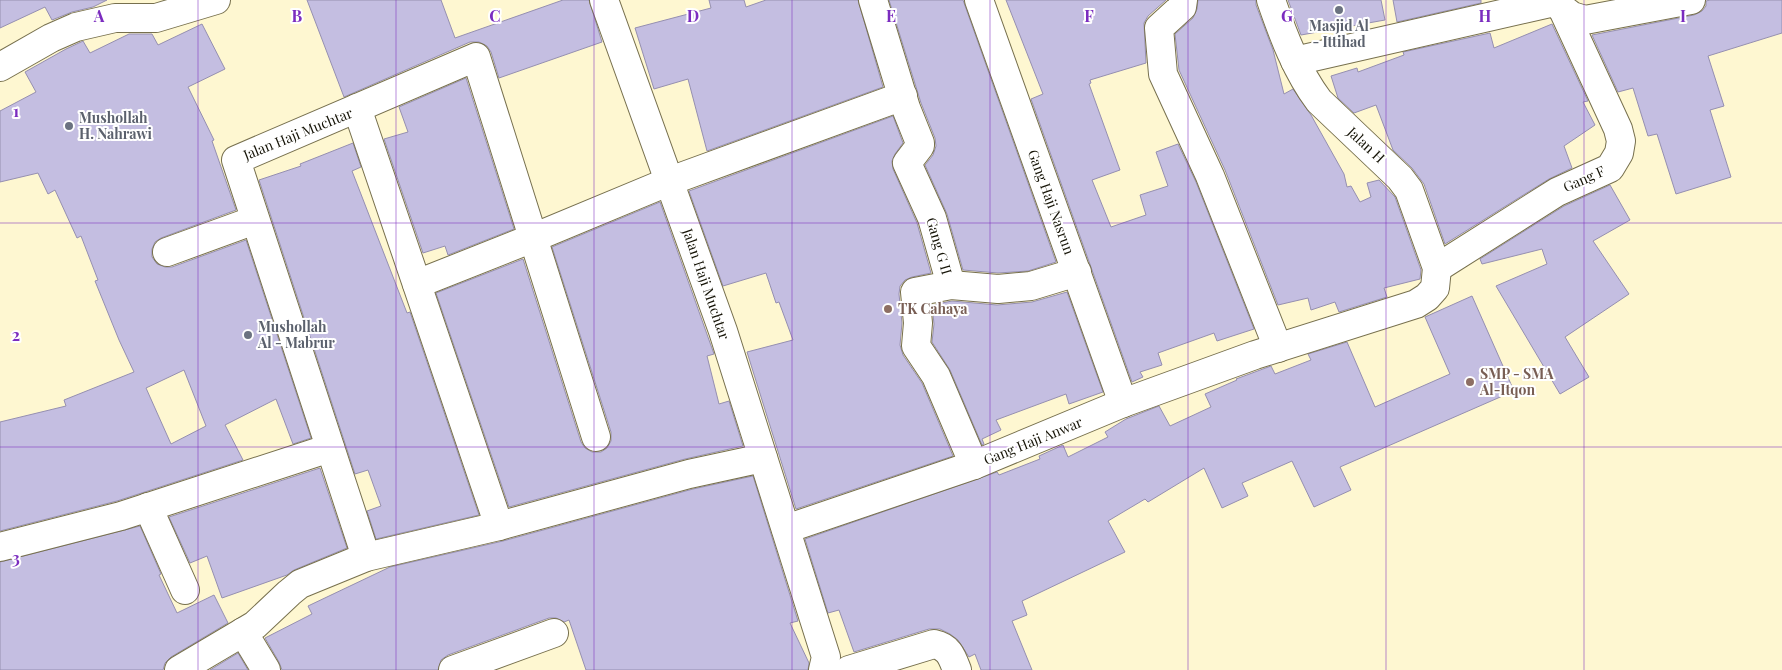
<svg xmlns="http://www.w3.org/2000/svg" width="1782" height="670" font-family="'Playfair Display',serif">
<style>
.building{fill:#c4bee1;stroke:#958fb0;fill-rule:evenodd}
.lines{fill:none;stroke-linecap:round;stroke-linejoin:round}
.minor-casing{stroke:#77704e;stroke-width:30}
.minor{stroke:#fff;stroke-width:28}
.grid{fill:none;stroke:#7b2cbf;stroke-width:1;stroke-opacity:0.55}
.worship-dot{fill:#6b7280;stroke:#fff;stroke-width:2}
.education-dot{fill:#8d6e63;stroke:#fff;stroke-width:2}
.labels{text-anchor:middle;stroke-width:4;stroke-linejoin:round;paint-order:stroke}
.worship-label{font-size:14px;font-weight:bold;fill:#5b616d;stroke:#fff;text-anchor:start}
.street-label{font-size:14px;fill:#151306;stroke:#fff}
.education-label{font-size:14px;font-weight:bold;fill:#785e54;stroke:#fff;text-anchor:start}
.grid-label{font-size:16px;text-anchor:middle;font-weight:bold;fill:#7b2cbf;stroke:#fff;stroke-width:4;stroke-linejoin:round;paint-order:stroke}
</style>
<rect width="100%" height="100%" fill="#fef7d1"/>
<g class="building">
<polygon points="0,0 107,0 93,7 72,12 52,20 45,7 0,28"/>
<polygon points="307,0 441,0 455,38 563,0 589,0 602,42 499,78 491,52 487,46 479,42 470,42 344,97"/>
<polygon points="709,0 744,0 746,7 766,0 858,0 883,87 707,151 688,79 654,89 635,28 711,8"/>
<polygon points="889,0 963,0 1056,262 1028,271 998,273 963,270 947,214 925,165 933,155 936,146 935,138 921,103"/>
<polygon points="1006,0 1166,0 1148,16 1144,23 1146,63 1090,80 1091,83 1089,84 1120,170 1092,180 1111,227 1146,215 1140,195 1168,186 1156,152 1178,144 1196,182 1254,329 1217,341 1214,333 1158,353 1162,365 1140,372 1143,377 1132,382 1031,99 1043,94"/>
<polygon points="1198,0 1256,0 1256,5 1273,50 1284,94 1293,89 1311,115 1344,174 1347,187 1351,186 1360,202 1371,197 1367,183 1379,180 1395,197 1421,270 1420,279 1384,288 1387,297 1339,312 1335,302 1311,310 1308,298 1278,305 1225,170 1179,70 1175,34 1193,18 1197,9"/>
<polygon points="1288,0 1381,0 1385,20 1301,35"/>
<polygon points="1393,0 1481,0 1481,3 1397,22"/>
<polygon points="1710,0 1782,0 1782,33 1708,56 1724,106 1710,110 1731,177 1676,194 1657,134 1648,136 1633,88 1618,92 1592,35 1694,15 1702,11 1706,6 1706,1"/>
<path d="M202,24L225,69L188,87L214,140L212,141L236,210L161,238L155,242L152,249V257L157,264L165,267H172L246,240L311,438L293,444L276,399L225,425L243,460L117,501L0,531V422L66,406L64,400L134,372L119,340L95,281L98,280L81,236L77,238L55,190L48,194L38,173L0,182V111L36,92L25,72L66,49L81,42L83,41L90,53L129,34H152L158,45ZM184,370L206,426L171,444L146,388Z"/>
<polygon points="1552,24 1588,101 1583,102 1595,125 1564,146 1572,168 1549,179 1445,244 1424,184 1412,168 1393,150 1376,105 1354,113 1338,98 1331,76 1357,68 1358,72 1404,55 1403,52 1490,33 1494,48"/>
<polygon points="466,78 514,229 448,255 445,246 423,253 384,139 408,132 399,107"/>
<polygon points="893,116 903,143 895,154 892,161 893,169 917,223 931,273 912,277 905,280 900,286 899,294 902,323 900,345 903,355 922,383 953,456 796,509 747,352 793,340 779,302 776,303 766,273 723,286 689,191"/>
<polygon points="353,143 361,167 352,171 407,313 410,312 479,515 376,539 367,511 381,506 368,470 355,474 259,180 301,166 300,164"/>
<polygon points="1610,185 1630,220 1593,241 1629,294 1565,337 1589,377 1560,394 1496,286 1547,264 1542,249 1482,264 1480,259 1564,206"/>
<polygon points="660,202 714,354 707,356 719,404 729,401 743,446 685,459 509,507 436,293 523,259 581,442 585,448 592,452 601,452 607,448 611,441 611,432 552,247"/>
<polygon points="1067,292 1103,392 1069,404 1066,394 996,420 1001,430 982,439 984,444 982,445 950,370 932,342 934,324 932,305 952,301 997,305 1032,302"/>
<polygon points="1472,296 1514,391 1340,467 1351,490 1314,507 1292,461 1242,483 1248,496 1222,508 1204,468 1148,502 1145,499 1108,521 1125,552 1022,601 1027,615 1012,621 1032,670 981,670 975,654 969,657 958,640 950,634 940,629 929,629 854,652 839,610 828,613 805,539 997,472 999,475 1040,459 1039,456 1063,445 1068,457 1108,437 1105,432 1126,419 1159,406 1170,426 1211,407 1205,394 1237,380 1236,379 1271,366 1275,374 1311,360 1308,354 1347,342 1375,407 1450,374 1425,317"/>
<polygon points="320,468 347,548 294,570 287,575 222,598 207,556 190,563 169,517"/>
<polygon points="753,476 798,621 790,623 809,663 808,670 586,670 569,620 564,622 556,618 549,618 448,655 441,660 438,670 282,670 279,662 265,638 312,614 308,606 390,567 503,541 693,489"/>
<polygon points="140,526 161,574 159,575 177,613 214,595 228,623 171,657 165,663 163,670 0,670 0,562"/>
<polygon points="238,653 248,670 210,670"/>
</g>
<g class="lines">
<g class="minor-casing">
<g id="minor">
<polyline points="604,0 723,331 826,657 823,670"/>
<polyline points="873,0 906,108 920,143 920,146 907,163 932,218 951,285"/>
<polyline points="979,0 1123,403"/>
<polyline points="1183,0 1182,7 1159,28 1163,74 1210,176 1278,348"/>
<polyline points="1555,3 1572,16 1585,20 1691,0"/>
<polyline points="1295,61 1554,2"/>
<polyline points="0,67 51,38 76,27 115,18 156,18 216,0"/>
<polyline points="357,108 499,526"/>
<polyline points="167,252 255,220"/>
<polyline points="1437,268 1557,192 1610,168 1619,153 1621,141 1618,129 1563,10"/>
<polyline points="417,284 533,238 670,181 903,96"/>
<polyline points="974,465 936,376 916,346 918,323 915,292 951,285 998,289 1031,286 1077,272"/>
<polyline points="148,507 185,590"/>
<path d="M786,529L974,465L1123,403L1255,355L1416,304L1427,297L1435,288L1437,268L1409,190L1400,178L1319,101C1297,72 1283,35 1271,0"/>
<polyline points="0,547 121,516 330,448"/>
<polyline points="366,557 236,160 476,57 596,437"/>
<polyline points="243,632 266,670"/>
<polyline points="179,670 255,625 289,593 300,584 366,557 499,526 689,474 763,458"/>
<polyline points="453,670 554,633"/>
<path d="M849,670L934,644C949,647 952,657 957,670"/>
</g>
</g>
<use href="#minor" class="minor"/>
</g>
<path class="grid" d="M198,0V670M396,0V670M594,0V670M792,0V670M990,0V670M1188,0V670M1386,0V670M1584,0V670M0,223H1782M0,447H1782"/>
<g class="worship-dot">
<circle cx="1339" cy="10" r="5"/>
<circle cx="69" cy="126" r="5"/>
<circle cx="248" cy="335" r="5"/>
</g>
<g class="education-dot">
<circle cx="888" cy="309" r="5"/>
<circle cx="1470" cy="382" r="5"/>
</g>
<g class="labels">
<g class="worship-label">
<text x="1339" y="31" text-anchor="middle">Masjid Al<tspan x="1339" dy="16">- Ittihad</tspan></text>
<text x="79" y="123">Mushollah<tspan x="79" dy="16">H. Nahrawi</tspan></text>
<text x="258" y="332">Mushollah<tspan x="258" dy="16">Al - Mabrur</tspan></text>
</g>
<g class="street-label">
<text transform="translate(298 134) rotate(-22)" y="5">Jalan Haji Muchtar</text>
<text transform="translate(1366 145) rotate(43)" y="5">Jalan H</text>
<text transform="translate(1584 179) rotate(-24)" y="5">Gang F</text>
<text transform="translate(1051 202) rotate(70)" y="5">Gang Haji Nasrun</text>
<text transform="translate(939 246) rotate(74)" y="5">Gang G II</text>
<text transform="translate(706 284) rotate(71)" y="5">Jalan Haji Muchtar</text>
<text transform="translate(1033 441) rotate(-22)" y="5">Gang Haji Anwar</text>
</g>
<g class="education-label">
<text x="898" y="314">TK Cahaya</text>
<text x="1480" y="379">SMP - SMA<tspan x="1480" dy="16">Al-Itqon</tspan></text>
</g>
</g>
<g class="grid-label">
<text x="99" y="22">A</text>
<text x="297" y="22">B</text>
<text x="495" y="22">C</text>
<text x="693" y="22">D</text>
<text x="891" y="22">E</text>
<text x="1089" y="22">F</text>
<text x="1287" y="22">G</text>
<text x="1485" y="22">H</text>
<text x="1683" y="22">I</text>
<text x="16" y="117">1</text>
<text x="16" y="341">2</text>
<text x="16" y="564">3</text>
</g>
</svg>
